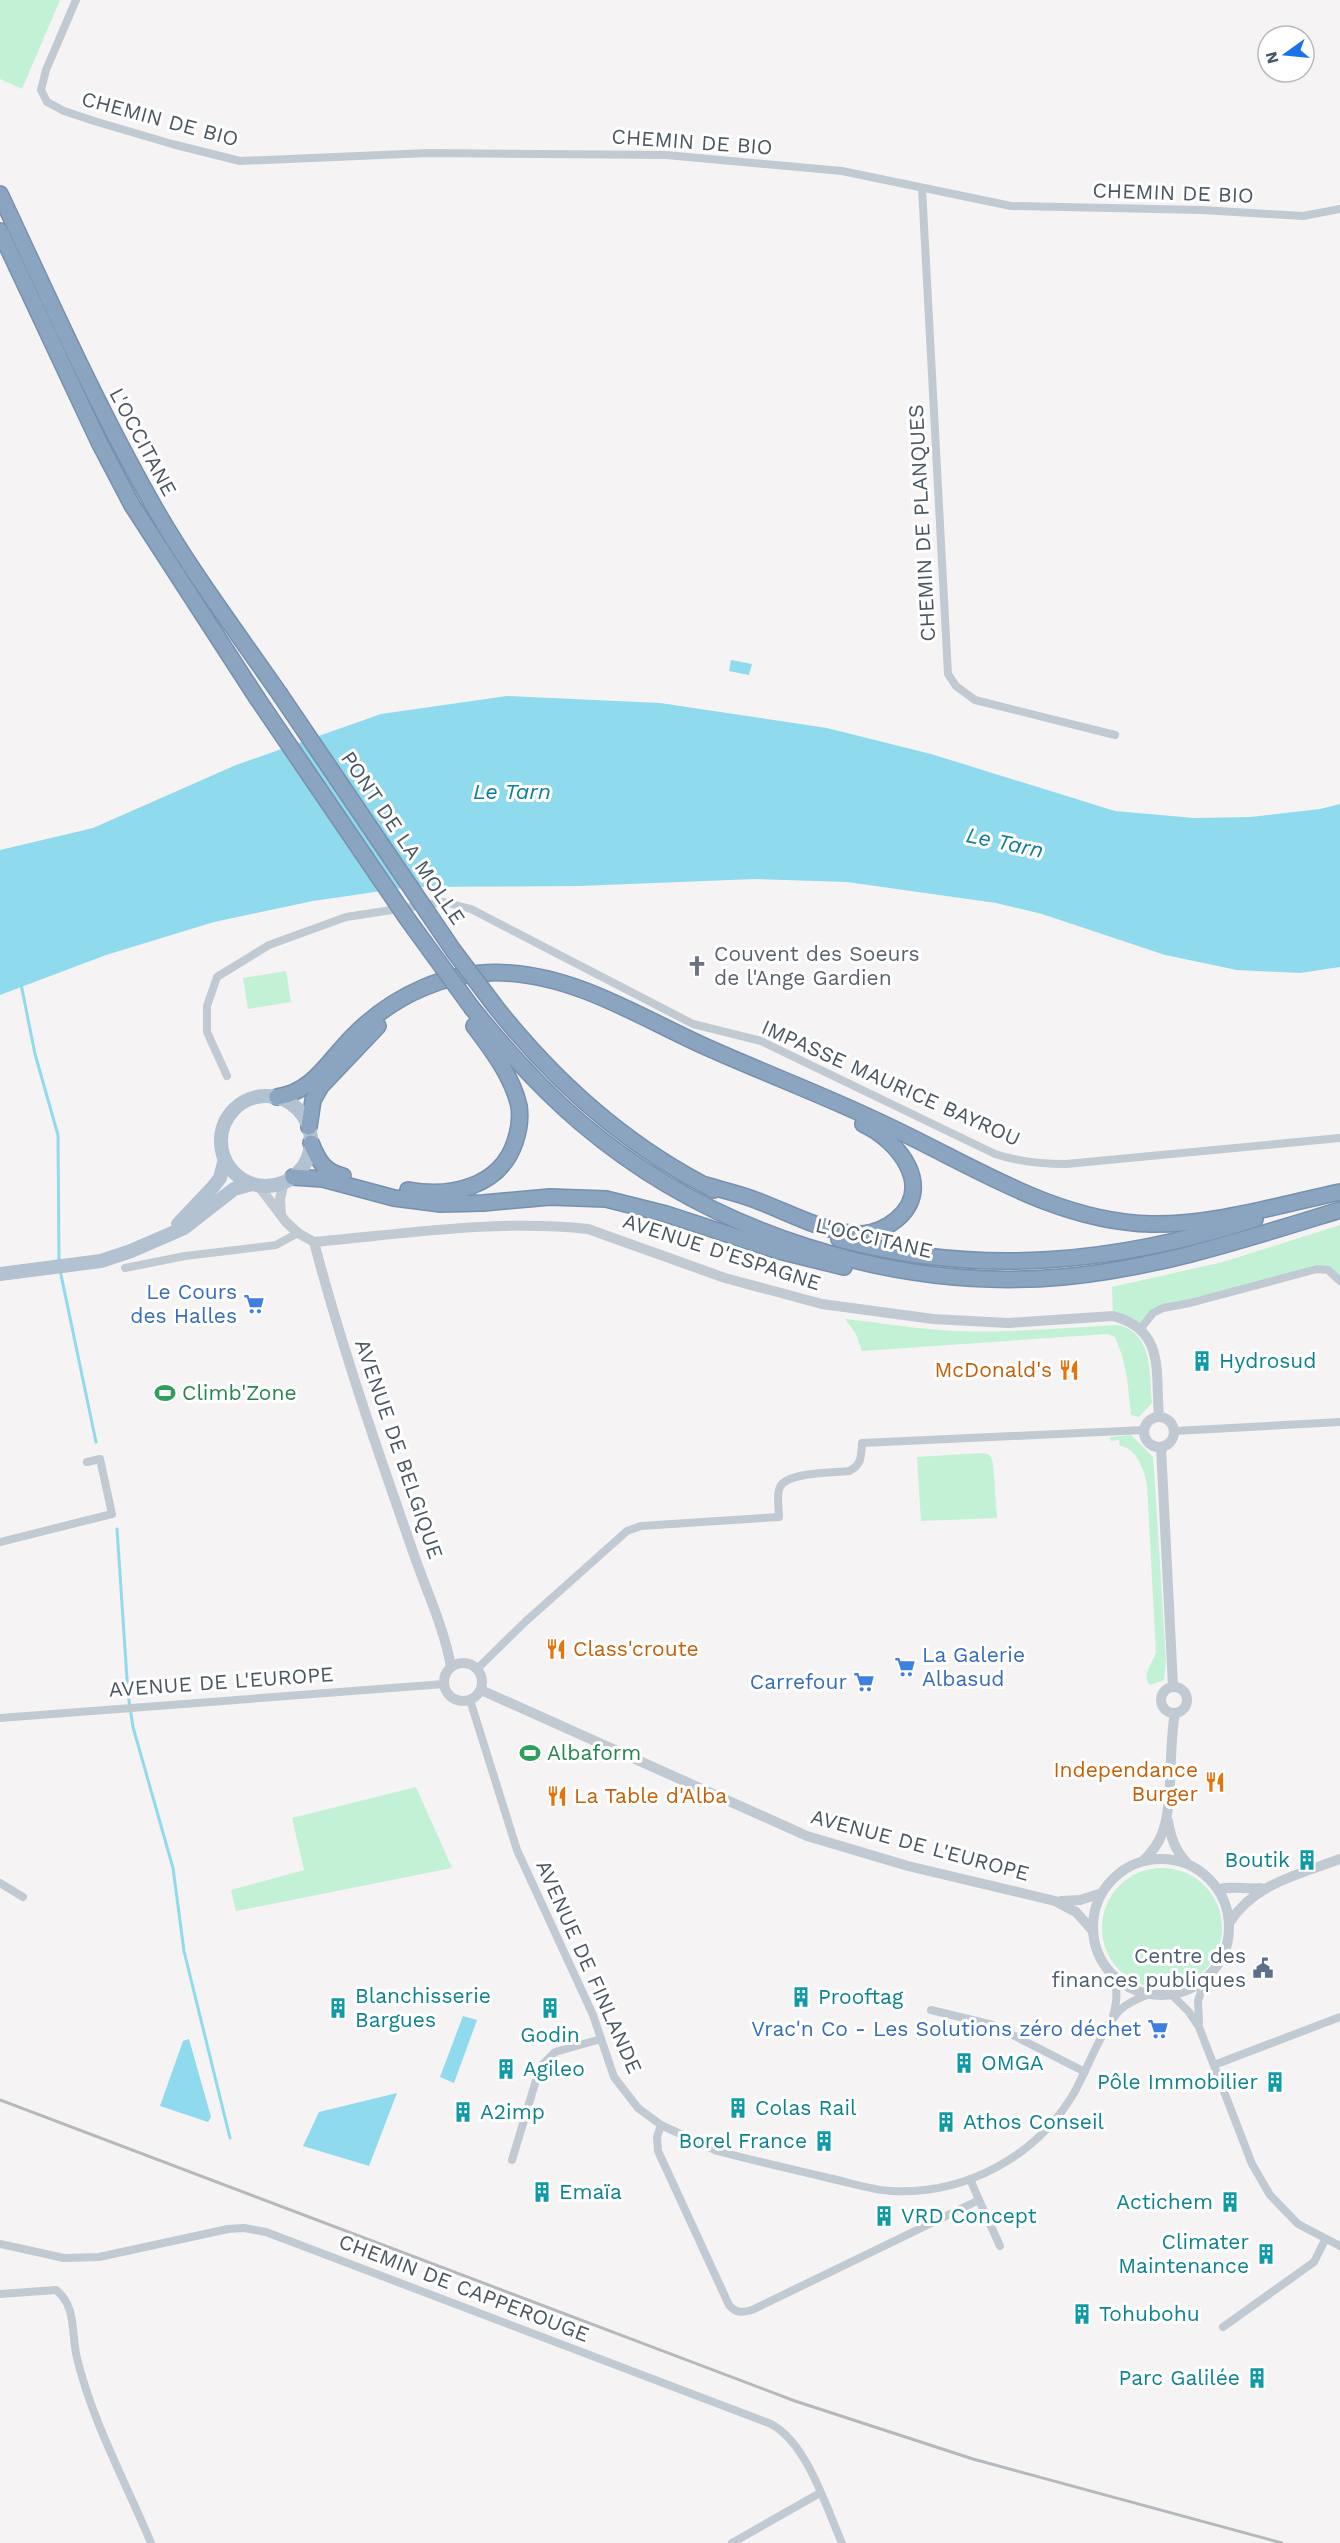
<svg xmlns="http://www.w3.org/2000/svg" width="1340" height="2543" font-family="'Work Sans',sans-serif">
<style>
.green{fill:#c3f1d5}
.water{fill:#90daee}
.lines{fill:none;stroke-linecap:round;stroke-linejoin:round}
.stream{stroke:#90daee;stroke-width:3}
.motorway-casing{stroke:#7690ad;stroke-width:18}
.minor{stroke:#c1cad2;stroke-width:8}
.tertiary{stroke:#c1cad2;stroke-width:10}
.primary{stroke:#b3c2d1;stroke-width:14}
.motorway{stroke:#8ba5c1;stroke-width:15}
.rail{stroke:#b5b8bd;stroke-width:3}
.motorway-bridge-casing{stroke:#7690ad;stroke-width:18;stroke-linecap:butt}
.motorway-bridge{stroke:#8ba5c1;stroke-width:15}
.labels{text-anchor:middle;stroke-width:6;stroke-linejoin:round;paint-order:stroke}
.street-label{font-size:21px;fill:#4a5661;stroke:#fff}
.worship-label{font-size:21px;fill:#5b616d;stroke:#fff;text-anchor:start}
.shop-label{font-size:21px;fill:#366cbe;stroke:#fff;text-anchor:end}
.culture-label{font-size:21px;fill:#0d838f;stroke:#fff;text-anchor:start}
.food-label{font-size:21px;fill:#c56008;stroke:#fff;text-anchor:end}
.leisure-label{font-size:21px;fill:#27864d;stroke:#fff;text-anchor:start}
.service-label{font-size:21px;fill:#4e5e75;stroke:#fff;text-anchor:end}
.water-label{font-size:22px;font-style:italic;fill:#0c7c9b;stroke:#fff}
</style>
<rect width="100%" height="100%" fill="#f5f3f3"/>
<g class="green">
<polygon points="0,0 60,0 22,89 0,79"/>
<polygon points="286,971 291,1002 248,1009 243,978"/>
<polygon points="1340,1225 1340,1279 1328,1270 1163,1308 1141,1328 1113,1316 1112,1287 1223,1262"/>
<path d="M845,1319C881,1323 917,1329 954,1331C1009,1333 1064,1328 1119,1325C1154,1335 1149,1374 1152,1403L1139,1417L1131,1415L1127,1378L1122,1355L1115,1337L1107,1334L862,1351L856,1334Z"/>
<path d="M1131,1435L1153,1457L1154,1469L1166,1661L1164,1680L1150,1685C1141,1676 1152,1664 1156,1653L1147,1484C1144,1470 1137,1448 1120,1446L1119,1440L1111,1441L1110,1437Z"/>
<polygon points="982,1453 990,1455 993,1463 997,1518 921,1521 917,1457"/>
<polygon points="416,1787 452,1868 236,1911 231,1890 304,1870 292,1818"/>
<circle cx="1162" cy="1928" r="60"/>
</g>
<g class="water">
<polygon points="731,660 752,664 749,675 729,671"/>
<polygon points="507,696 660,703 827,728 931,754 1115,811 1194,818 1251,817 1320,809 1340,804 1340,967 1300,973 1237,970 1165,955 1042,914 996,903 847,882 755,879 579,886 410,887 313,901 214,922 106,955 0,995 0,850 93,828 236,765 381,714"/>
<polygon points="463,2016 477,2020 454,2083 440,2077"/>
<polygon points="189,2039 211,2117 208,2122 160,2106 183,2041"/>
<polygon points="397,2093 369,2166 303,2146 319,2112"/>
</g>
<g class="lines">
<g class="stream">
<polyline points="21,984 35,1054 58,1135 59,1261"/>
<polyline points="60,1270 96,1442"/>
<polyline points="117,1529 128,1694 133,1727 173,1868 184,1951 230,2138"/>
</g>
<g class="motorway-casing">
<g id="motorway">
<path d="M0,194C48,296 93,398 148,496C186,565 234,628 279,693"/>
<polyline points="0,231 99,442 132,505 257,698"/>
<path d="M495,1006C554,1081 628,1147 714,1190"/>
<path d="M472,1008C505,1049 541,1089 581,1123C710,1233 894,1292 1063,1277C1159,1268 1249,1238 1340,1210"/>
<path d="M277,1097C313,1092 328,1061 352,1037C393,995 449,969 508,973C578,977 642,1018 704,1046C764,1073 826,1096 886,1125C970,1164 1055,1222 1151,1224C1215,1225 1278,1205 1340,1192"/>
<polyline points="309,1127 313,1100 321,1086 378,1026"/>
<path d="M311,1143C318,1160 324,1172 343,1176"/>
<polyline points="293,1177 323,1179 394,1198 441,1204 483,1203 550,1197 606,1199 666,1214 779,1251 844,1267"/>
<path d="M705,1185C722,1190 741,1194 758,1201C790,1213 827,1234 862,1234C875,1233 886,1228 896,1220C936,1187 898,1140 863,1124"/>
<path d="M408,1190C450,1198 500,1187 515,1142C519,1130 521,1119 519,1106C512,1076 492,1050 474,1026"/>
<path d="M839,1239C981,1277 1117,1263 1255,1219"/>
</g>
</g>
<g class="minor">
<polyline points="76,0 46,70 41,90 47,102 64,111 94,121 172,144 240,161 428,153 666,155 842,171 1011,206 1202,210 1303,216 1340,209"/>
<polyline points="922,188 948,674 956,686 975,700 1115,735"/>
<path d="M227,1076L207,1032V1006L217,977L269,945L346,917L444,902L471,909L693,1024L761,1041L995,1154C1019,1162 1040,1164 1066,1164L1340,1138"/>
<polyline points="125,1268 185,1256 276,1245 298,1233"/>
<polyline points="1141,1328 1153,1313 1163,1308 1190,1303 1317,1269 1328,1270 1340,1281"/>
<polyline points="1175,1431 1340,1422"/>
<polyline points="0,1542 112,1514 100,1459 87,1462"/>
<path d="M477,1669L525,1622L627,1531L641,1526L779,1517C779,1508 776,1495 780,1487C787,1472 833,1473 849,1471C862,1465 861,1456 862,1443L1144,1430"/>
<path d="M470,1700L517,1850L593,2015L614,2077L638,2108L661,2125L717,2151C756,2161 794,2170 833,2179C851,2183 872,2190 891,2191C965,2195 1036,2157 1074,2093C1088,2068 1101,2029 1121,2009C1129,2002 1139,1998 1149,1994"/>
<polyline points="0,1718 444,1684"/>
<polyline points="0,1883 23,1897"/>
<path d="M1110,1971C1118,1987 1118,1998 1113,2016"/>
<polyline points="1171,1994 1189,2012 1199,2027 1252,2164 1270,2195 1298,2224 1340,2246"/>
<polyline points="931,2010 993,2025 1085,2072"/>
<polyline points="1199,2023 1198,2001 1205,1979"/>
<polyline points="1214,2065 1340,2017"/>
<path d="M661,2125L657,2137L658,2151L729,2305C736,2313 741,2313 752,2310L979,2200L970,2179"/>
<polyline points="512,2160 540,2067 555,2052 601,2039"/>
<polyline points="979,2200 1000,2246"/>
<path d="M0,2244L64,2258L99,2257L228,2229L244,2228L266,2232L771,2424C807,2443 826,2507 842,2543"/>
<path d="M0,2294L56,2290C77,2306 71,2334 77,2358C92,2421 126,2483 151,2543"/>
<polyline points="1223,2327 1314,2262 1325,2240"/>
<polyline points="732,2543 820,2493"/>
</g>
<g class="tertiary">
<path d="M258,1185L286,1222L298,1233L314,1242C404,1234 498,1219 588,1229L725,1278L822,1304L933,1319L1008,1323L1113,1316C1166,1330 1155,1372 1159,1416"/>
<polyline points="281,1214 280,1199 284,1182"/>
<path d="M314,1242C341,1345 376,1446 411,1546C424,1586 444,1626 451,1667"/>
<circle cx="1159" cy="1432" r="15"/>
<polyline points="1161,1447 1173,1686"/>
<circle cx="463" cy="1682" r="19"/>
<circle cx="1174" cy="1700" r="13"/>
<polyline points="481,1690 807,1836 908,1866 1055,1901 1076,1912 1093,1931"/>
<path d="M1168,1821C1171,1838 1175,1850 1187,1863"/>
<circle cx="1161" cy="1927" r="68"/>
<path d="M1143,1861C1151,1853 1158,1845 1162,1834C1174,1803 1168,1749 1175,1713"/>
<path d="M1218,1890C1228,1885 1248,1890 1261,1888"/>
<polyline points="1061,1901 1080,1900 1102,1893"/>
<path d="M1229,1923C1255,1883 1298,1875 1340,1859"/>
</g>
<g class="primary">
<circle cx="266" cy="1141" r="45"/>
<polyline points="178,1224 213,1187 220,1178 225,1159"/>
<polyline points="0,1274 101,1261 131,1251 184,1228 234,1189 252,1184"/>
</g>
<use href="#motorway" class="motorway"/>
<polyline class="rail" points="0,2100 795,2401 973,2459 1282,2543"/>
<g class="motorway-bridge-casing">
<g id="motorway-bridge">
<polyline points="279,693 453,950 495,1006"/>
<polyline points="257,698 406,917 472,1008"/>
</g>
</g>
<use href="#motorway-bridge" class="motorway-bridge"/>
</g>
<defs>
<g id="church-bare" transform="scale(1.62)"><path d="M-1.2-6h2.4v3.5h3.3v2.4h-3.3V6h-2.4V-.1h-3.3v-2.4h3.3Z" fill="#6b7280" stroke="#fff" stroke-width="2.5" paint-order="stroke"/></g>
<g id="supermarket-bare" transform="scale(1.62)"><path d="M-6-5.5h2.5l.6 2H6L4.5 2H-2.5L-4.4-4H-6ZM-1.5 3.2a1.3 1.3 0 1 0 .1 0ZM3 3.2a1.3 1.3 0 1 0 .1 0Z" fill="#3f7fe0" stroke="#fff" stroke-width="2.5" paint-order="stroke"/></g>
<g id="building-bare" transform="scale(1.62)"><path d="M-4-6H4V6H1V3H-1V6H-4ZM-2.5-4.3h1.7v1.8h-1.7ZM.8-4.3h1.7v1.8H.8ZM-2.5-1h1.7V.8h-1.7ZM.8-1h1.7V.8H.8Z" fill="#0f9aa8" stroke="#fff" stroke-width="2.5" paint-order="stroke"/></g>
<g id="restaurant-bare" transform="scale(1.62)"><path d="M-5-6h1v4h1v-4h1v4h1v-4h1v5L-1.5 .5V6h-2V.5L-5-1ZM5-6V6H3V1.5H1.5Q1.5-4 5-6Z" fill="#e8710a" stroke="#fff" stroke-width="2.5" paint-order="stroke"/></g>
<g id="stadium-bare" transform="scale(1.62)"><path d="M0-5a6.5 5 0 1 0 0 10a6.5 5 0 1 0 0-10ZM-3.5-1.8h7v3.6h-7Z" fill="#2e9e5b" stroke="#fff" stroke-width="2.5" paint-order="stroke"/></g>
<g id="civic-bare" transform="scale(1.62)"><path d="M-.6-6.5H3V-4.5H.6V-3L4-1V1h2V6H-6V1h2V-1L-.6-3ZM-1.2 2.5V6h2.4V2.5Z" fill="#5c6f8a" stroke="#fff" stroke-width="2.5" paint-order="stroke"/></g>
</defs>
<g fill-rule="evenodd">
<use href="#church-bare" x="697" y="966"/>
<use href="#supermarket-bare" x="254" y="1304"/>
<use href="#building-bare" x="1202" y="1361"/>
<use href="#restaurant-bare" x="1069" y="1370"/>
<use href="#stadium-bare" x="165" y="1393"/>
<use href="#restaurant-bare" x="556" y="1649"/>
<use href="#supermarket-bare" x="905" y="1667"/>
<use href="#supermarket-bare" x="864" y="1682"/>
<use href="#stadium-bare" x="530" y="1753"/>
<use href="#restaurant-bare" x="1215" y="1782"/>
<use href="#restaurant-bare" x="557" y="1796"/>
<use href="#building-bare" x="1307" y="1860"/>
<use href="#civic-bare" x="1263" y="1968"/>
<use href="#building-bare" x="801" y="1997"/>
<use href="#building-bare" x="338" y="2008"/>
<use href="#building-bare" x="550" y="2008"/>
<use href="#supermarket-bare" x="1158" y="2029"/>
<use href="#building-bare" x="964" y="2063"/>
<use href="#building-bare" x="506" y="2069"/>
<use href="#building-bare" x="1275" y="2082"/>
<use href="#building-bare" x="738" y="2108"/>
<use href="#building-bare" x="463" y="2112"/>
<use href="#building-bare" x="946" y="2122"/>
<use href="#building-bare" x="824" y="2141"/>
<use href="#building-bare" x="542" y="2192"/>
<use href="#building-bare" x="1230" y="2202"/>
<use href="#building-bare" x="884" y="2216"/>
<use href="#building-bare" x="1266" y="2254"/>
<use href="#building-bare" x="1082" y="2314"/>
<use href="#building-bare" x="1257" y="2378"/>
</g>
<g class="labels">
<g class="street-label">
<text transform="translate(160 119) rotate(15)" y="7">CHEMIN DE BIO</text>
<text transform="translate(692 142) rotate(4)" y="7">CHEMIN DE BIO</text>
<text transform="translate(1173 193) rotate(2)" y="7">CHEMIN DE BIO</text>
<text transform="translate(143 442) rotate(62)" y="7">L'OCCITANE</text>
<text transform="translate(922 523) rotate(-93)" y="7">CHEMIN DE PLANQUES</text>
<text transform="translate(403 838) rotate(56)" y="7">PONT DE LA MOLLE</text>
<text transform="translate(891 1083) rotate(24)" y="7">IMPASSE MAURICE BAYROU</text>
<text transform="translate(874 1238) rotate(13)" y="7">L'OCCITANE</text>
<text transform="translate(722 1252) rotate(18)" y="7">AVENUE D'ESPAGNE</text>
<text transform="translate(399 1449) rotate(71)" y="7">AVENUE DE BELGIQUE</text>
<text transform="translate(221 1682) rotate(-4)" y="7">AVENUE DE L'EUROPE</text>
<text transform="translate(920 1845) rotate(15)" y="7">AVENUE DE L'EUROPE</text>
<text transform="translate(589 1967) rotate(66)" y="7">AVENUE DE FINLANDE</text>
<text transform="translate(464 2288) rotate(21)" y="7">CHEMIN DE CAPPEROUGE</text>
</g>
<g class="worship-label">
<text x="714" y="961">Couvent des Soeurs<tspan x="714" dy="24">de l'Ange Gardien</tspan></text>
</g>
<g class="shop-label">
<text x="237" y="1299">Le Cours<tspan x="237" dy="24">des Halles</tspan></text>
<text x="922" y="1662" text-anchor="start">La Galerie<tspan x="922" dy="24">Albasud</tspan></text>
<text x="847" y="1689">Carrefour</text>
<text x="1141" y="2036">Vrac'n Co - Les Solutions zéro déchet</text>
</g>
<g class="culture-label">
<text x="1219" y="1368">Hydrosud</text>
<text x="1290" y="1867" text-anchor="end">Boutik</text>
<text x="355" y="2003">Blanchisserie<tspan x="355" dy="24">Bargues</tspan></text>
<text x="818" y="2004">Prooftag</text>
<text x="550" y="2042" text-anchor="middle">Godin</text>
<text x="981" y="2070">OMGA</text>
<text x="523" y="2076">Agileo</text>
<text x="1258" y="2089" text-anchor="end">Pôle Immobilier</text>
<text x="755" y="2115">Colas Rail</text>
<text x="480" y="2119">A2imp</text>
<text x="963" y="2129">Athos Conseil</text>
<text x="807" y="2148" text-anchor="end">Borel France</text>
<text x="559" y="2199">Emaïa</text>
<text x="1213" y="2209" text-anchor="end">Actichem</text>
<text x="901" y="2223">VRD Concept</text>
<text x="1249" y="2249" text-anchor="end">Climater<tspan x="1249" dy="24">Maintenance</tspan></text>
<text x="1099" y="2321">Tohubohu</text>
<text x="1240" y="2385" text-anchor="end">Parc Galilée</text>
</g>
<g class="food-label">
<text x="1052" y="1377">McDonald's</text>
<text x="573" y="1656" text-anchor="start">Class'croute</text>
<text x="1198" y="1777">Independance<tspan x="1198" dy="24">Burger</tspan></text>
<text x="574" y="1803" text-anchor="start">La Table d'Alba</text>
</g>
<g class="leisure-label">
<text x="182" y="1400">Climb'Zone</text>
<text x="547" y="1760">Albaform</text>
</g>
<g class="service-label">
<text x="1246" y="1963">Centre des<tspan x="1246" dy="24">finances publiques</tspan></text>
</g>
<g class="water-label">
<text x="512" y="799">Le Tarn</text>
<text transform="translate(1005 842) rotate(12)" y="8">Le Tarn</text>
</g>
</g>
<g transform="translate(1286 54) rotate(255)"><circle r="28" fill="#ffffff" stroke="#b7bbc0" stroke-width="1.5"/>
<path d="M0-4.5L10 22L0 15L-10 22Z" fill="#1a73e8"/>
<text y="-9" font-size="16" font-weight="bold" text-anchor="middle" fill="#4a5661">N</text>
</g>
</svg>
